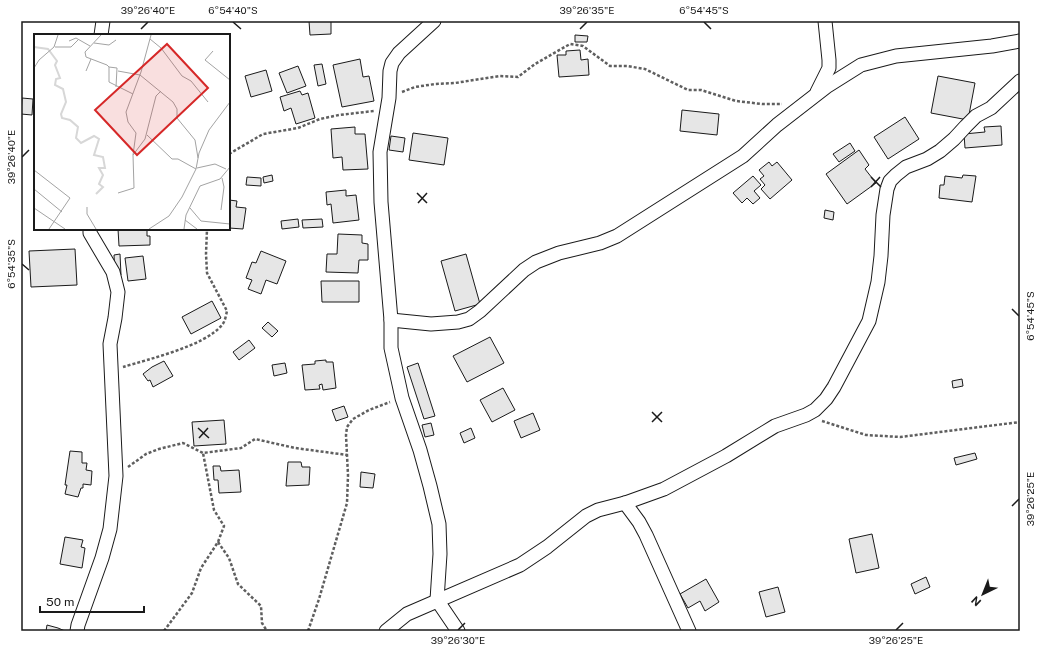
<svg xmlns="http://www.w3.org/2000/svg" width="1041" height="652" font-family="'Public Sans',sans-serif">
<style>
.building{fill:#e6e6e6;stroke:#1a1a1a}
.lines{fill:none;stroke-linecap:round;stroke-linejoin:round}
.street-casing{stroke:#1a1a1a;stroke-width:15}
.path{stroke:#5f5f5f;stroke-width:2.5;stroke-dasharray:3 2;stroke-linecap:butt}
.street{stroke:#fff;stroke-width:13}
.ticks{fill:none;stroke:#1a1a1a;stroke-width:1.5}
.inset-river{fill:none;stroke:#d7d7d7;stroke-width:2}
.inset-road{fill:none;stroke:#a3a3a3;stroke-width:1}
.view{fill:#d62828;fill-opacity:0.15;stroke:#d62828;stroke-width:2}
.inset-edge{fill:none;stroke:#1a1a1a;stroke-width:2}
.neatline{fill:none;stroke:#1a1a1a;stroke-width:1.5}
.ticks-label{font-size:10px;text-anchor:middle;fill:#1a1a1a}
</style>
<rect width="100%" height="100%" fill="#fff"/>
<g class="building">
<polygon points="309,21 331,21 331,34 310,35"/>
<polygon points="575,35 588,36 587,42 575,42"/>
<polygon points="580,50 581,60 588,59 589,75 559,77 557,55 566,55 566,51"/>
<polygon points="360,59 363,77 369,76 374,101 342,107 333,65"/>
<polygon points="322,64 326,84 318,86 314,65"/>
<polygon points="298,66 306,86 287,93 279,73"/>
<polygon points="266,70 272,91 251,97 245,76"/>
<polygon points="938,76 975,83 968,120 931,113"/>
<polygon points="300,91 302,95 308,93 315,118 296,124 291,108 284,111 280,97"/>
<polygon points="22,98 33,99 32,115 21,114"/>
<polygon points="682,110 719,114 717,135 680,131"/>
<polygon points="905,117 919,139 888,159 874,137"/>
<polygon points="1001,126 1002,145 965,148 964,134 985,132 984,127"/>
<polygon points="355,127 355,134 365,134 368,169 343,170 342,157 333,158 331,129"/>
<polygon points="413,133 448,138 444,165 409,160"/>
<polygon points="391,136 405,138 403,152 389,150"/>
<polygon points="850,143 855,151 839,162 833,154"/>
<polygon points="859,150 869,165 865,169 876,183 847,204 826,174"/>
<polygon points="769,162 772,166 777,162 792,180 770,199 761,189 765,185 760,179 764,176 759,170"/>
<polygon points="272,175 273,181 264,183 263,177"/>
<polygon points="963,175 976,176 972,202 939,198 940,185 944,185 945,176 962,178"/>
<polygon points="753,176 761,185 754,191 760,198 753,204 747,198 742,203 733,193"/>
<polygon points="247,177 261,178 261,186 246,185"/>
<polygon points="346,190 346,196 356,195 359,220 333,223 331,204 327,205 326,192"/>
<polygon points="229,200 237,201 236,207 246,208 243,229 229,228"/>
<polygon points="825,210 834,212 833,220 824,218"/>
<polygon points="298,219 299,227 282,229 281,221"/>
<polygon points="322,219 323,227 303,228 302,220"/>
<polygon points="118,229 147,229 147,236 150,236 150,245 119,246"/>
<polygon points="338,234 362,235 362,243 368,244 368,260 359,260 358,273 326,272 327,254 337,254"/>
<polygon points="75,249 77,285 31,287 29,251"/>
<polygon points="261,251 286,261 277,284 266,280 261,294 248,289 252,280 246,278 252,262 256,263"/>
<polygon points="120,254 121,275 115,275 114,255"/>
<polygon points="466,254 480,304 455,311 441,261"/>
<polygon points="143,256 146,279 128,281 125,258"/>
<polygon points="321,281 359,281 359,302 322,302"/>
<polygon points="212,301 221,318 191,334 182,317"/>
<polygon points="268,322 278,331 272,337 262,328"/>
<polygon points="490,337 504,363 467,382 453,356"/>
<polygon points="249,340 255,348 239,360 233,352"/>
<polygon points="326,360 326,362 333,362 336,388 323,390 322,384 319,385 320,389 305,390 302,365 315,364 315,361"/>
<polygon points="164,361 173,376 153,387 150,380 148,381 143,374 152,367"/>
<polygon points="285,363 287,373 274,376 272,365"/>
<polygon points="418,363 435,416 424,419 407,367"/>
<polygon points="962,379 963,386 953,388 952,381"/>
<polygon points="503,388 515,410 492,422 480,400"/>
<polygon points="344,406 348,417 336,421 332,410"/>
<polygon points="533,413 540,430 521,438 514,421"/>
<polygon points="224,420 226,444 194,446 192,422"/>
<polygon points="431,423 434,435 425,437 422,425"/>
<polygon points="471,428 475,438 464,443 460,433"/>
<polygon points="70,451 82,452 82,463 87,463 86,470 92,471 91,485 83,484 83,488 81,488 78,497 65,494 67,485 65,485"/>
<polygon points="975,453 977,459 956,465 954,458"/>
<polygon points="288,462 301,462 302,467 310,467 309,485 286,486"/>
<polygon points="213,466 220,466 221,471 239,470 241,492 219,493 218,480 214,480"/>
<polygon points="361,472 375,474 373,488 360,487"/>
<polygon points="872,534 879,568 856,573 849,539"/>
<polygon points="65,537 83,540 81,547 85,548 82,568 60,564"/>
<polygon points="926,577 930,587 915,594 911,584"/>
<polygon points="706,579 719,602 705,611 700,601 688,608 680,594"/>
<polygon points="778,587 785,612 766,617 759,592"/>
<polygon points="47,625 58,628 65,631 46,631"/>
</g>
<g class="lines">
<g class="street-casing">
<g id="street">
<polyline points="434,21 399,53 392,63 390,71 389,98 380,152 381,202 391,320 391,348 402,398 420,450 430,486 439,524 440,554 437,600 458,631"/>
<polyline points="101,35 103,21"/>
<polyline points="817,92 829,68 829,60 825,21"/>
<polyline points="391,320 431,324 458,322 469,319 480,311 524,270 536,262 559,253 600,243 617,236 743,156 777,125 826,87 861,65 896,56 992,46 1020,41"/>
<polyline points="625,503 639,522 646,535 689,631"/>
<polyline points="77,631 78,625 102,558 110,529 116,476 110,344 115,318 118,292 113,272 90,233 90,229"/>
<polyline points="386,631 407,614 520,565 547,547 586,516 598,510 625,503 664,489 726,456 775,426 806,415 815,410 826,399 834,387 869,321 878,282 881,256 883,215 887,189 890,181 896,175 906,167 927,159 940,151 954,139 966,126 976,116 991,108 1020,81"/>
</g>
</g>
<g class="path">
<polyline points="402,92 415,87 435,84 455,83 500,76 518,77 535,64 570,44 583,46 610,66 627,66 645,69 688,90 701,90 736,101 762,104 782,104"/>
<polyline points="229,154 263,134 298,128 320,119 339,115 374,111"/>
<path d="M123,367C149,359 205,346 222,325C225,322 226,315 227,311L207,273L206,254L207,229"/>
<polyline points="822,421 866,435 900,437 1020,422"/>
<polyline points="128,467 146,454 159,449 183,443 203,453 241,448 255,439 295,448 347,455"/>
<polyline points="218,542 229,558 238,584 261,606 262,623 267,631"/>
<polyline points="164,631 192,593 201,568 218,542 224,526 214,510 203,453"/>
<polyline points="308,631 319,599 347,503 348,475 346,435 347,427 353,419 369,410 390,402"/>
</g>
<use href="#street" class="street"/>
</g>
<path class="ticks" d="M233,22L241,29M704,22L711,29M141,29L148,22M580,29L587,22M22,157L29,150M871,177L881,187M871,187L880,177M417,193L427,203M418,203L427,193M22,264L29,270M1012,309L1019,316M652,412L662,422M652,422L662,412M198,428L209,438M199,438L208,428M1012,506L1019,499M458,630L465,623M896,630L903,623"/>
<g transform="translate(34 34)">
<rect width="196" height="196" fill="#fff"/>
<path class="inset-river" d="M0,13L14,15L23,27L21,31L26,44L22,45L21,51L29,55L32,68L27,80L28,84L36,86L44,93L42,104L47,109L60,102L65,105L60,121L69,123L71,134H65L69,141L65,150L69,153L62,160"/>
<path class="inset-road" d="M67,1L51,18L52,23L73,31L75,33V48L99,60M116,5L127,14L148,42L157,47L174,68M35,7L42,4L56,12M60,9L75,11L82,6M21,13H37L44,6M179,17L171,26L196,46M75,33L83,34L82,53M0,34L5,26L20,13L24,1M52,37L57,25M84,37L106,41L139,68L143,75V84L161,106L164,124M113,101L138,125H144L162,135M99,121L102,99L94,88L92,78L107,38L117,1M163,134L181,130L192,135M0,136L36,164L15,195M0,155L28,178M84,159L100,154L99,121L111,105L122,62L127,57M53,173V180L62,195M0,174L31,195M156,174L167,187L196,190M187,176L190,153L188,144M151,186L163,195M115,195L135,182L148,163L162,135L165,119L175,96L196,68M150,195L152,181L166,152L186,145L196,133"/>
<path class="view" d="M133,10L174,54L103,121L61,76Z"/>
<rect width="196" height="196" class="inset-edge"/>
</g>
<rect width="1041" height="652" fill="none" stroke="#ffffff" stroke-width="44"/>
<g transform="translate(983 594) rotate(223)" stroke="#ffffff" stroke-width="3" paint-order="stroke">
<path d="M0-3L7 15L0 10L-7 15Z" fill="#1a1a1a"/>
<text y="-6" font-size="11" font-weight="bold" text-anchor="middle" fill="#1a1a1a">N</text>
</g>
<path d="M40 606v6h104v-6" fill="none" stroke="#1a1a1a" stroke-width="2"/>
<text x="46" y="606" font-size="12" fill="#1a1a1a" stroke="#ffffff" stroke-width="3" paint-order="stroke">50 m</text>
<rect x="22" y="22" width="997" height="608" class="neatline"/>
<g class="ticks-label">
<text x="148" y="14">39°26'40"E</text>
<text x="233" y="14">6°54'40"S</text>
<text x="587" y="14">39°26'35"E</text>
<text x="704" y="14">6°54'45"S</text>
<text transform="translate(11 157) rotate(-90)" y="4">39°26'40"E</text>
<text transform="translate(11 264) rotate(-90)" y="4">6°54'35"S</text>
<text transform="translate(1030 316) rotate(-90)" y="4">6°54'45"S</text>
<text transform="translate(1030 499) rotate(-90)" y="4">39°26'25"E</text>
<text x="458" y="644">39°26'30"E</text>
<text x="896" y="644">39°26'25"E</text>
</g>
</svg>
